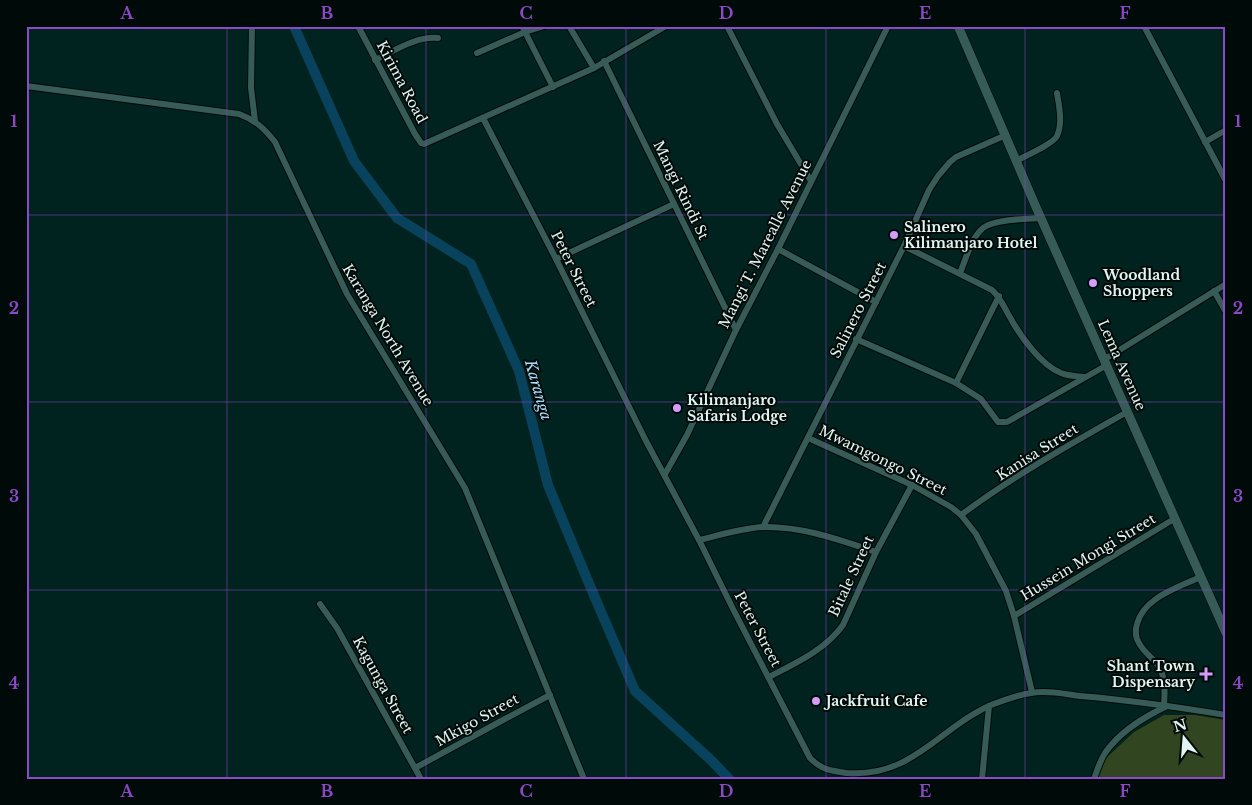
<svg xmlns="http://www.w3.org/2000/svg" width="1252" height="805" font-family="'Libre Baskerville',serif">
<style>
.green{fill:#314520}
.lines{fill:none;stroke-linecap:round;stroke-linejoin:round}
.river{stroke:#08425c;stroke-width:10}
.street-casing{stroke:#000b09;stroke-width:8}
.secondary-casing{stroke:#000b09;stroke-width:10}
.street{stroke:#375b56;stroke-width:6}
.secondary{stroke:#375b56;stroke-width:9}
.grid{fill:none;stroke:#8a4ac6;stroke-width:1;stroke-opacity:0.55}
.poi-dot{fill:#d59cfb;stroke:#000a08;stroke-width:2}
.labels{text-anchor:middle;stroke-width:4;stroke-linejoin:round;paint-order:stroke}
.street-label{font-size:14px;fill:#e1f5f1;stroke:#000a08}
.poi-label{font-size:14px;font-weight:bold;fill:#e1f5f1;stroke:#000a08;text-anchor:start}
.water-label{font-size:15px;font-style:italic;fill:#a6ddfd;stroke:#000a08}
.neatline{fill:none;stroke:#8a4ac6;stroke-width:2}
.grid-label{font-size:16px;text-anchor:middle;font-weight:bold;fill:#8a4ac6}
</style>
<rect width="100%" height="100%" fill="#00231f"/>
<polygon class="green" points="1164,715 1195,715 1226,720 1226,779 1098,779 1104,760 1134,732"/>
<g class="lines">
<polyline class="river" points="294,26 354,161 397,218 471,264 519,371 548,485 590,586 635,691 712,761 729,779"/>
<g class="street-casing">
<g id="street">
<polyline points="252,26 251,88 255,121"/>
<polyline points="358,26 415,134 421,143 424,144 594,68 666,26"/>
<polyline points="522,26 553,87"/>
<polyline points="569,26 594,68"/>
<polyline points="727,26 777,124 811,181"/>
<polyline points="1144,26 1226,181"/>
<polyline points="477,53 525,32 544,26"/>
<path d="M375,60C394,51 416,36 438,38"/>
<polyline points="604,61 736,330"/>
<path d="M26,86L239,114C255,120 264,128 275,142L347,294L465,488L584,779"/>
<path d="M483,118L556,259L646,441L699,540L733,609L810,758C822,770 831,771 847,773C912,778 939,728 991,705C1004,700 1017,695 1031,693C1047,690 1064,694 1080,696C1129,700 1177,707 1226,715"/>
<polyline points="1205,142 1226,130"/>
<path d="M1016,161C1025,156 1053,144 1057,136C1063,123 1059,106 1057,93"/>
<path d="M904,246L992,290C1001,298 1005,309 1011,319C1020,336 1042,366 1061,373C1068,376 1076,376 1084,377"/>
<polyline points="778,249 876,302"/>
<polyline points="556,259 674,204"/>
<path d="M960,273C966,259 971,238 983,228C994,219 1027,219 1041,218"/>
<polyline points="1214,291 1226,312"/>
<polyline points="856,339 956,383 981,399 998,422 1007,422 1107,365"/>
<polyline points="1105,359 1226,284"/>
<polyline points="956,383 999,296"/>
<polyline points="808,438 912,485 951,507 961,515 976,534 1006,591 1014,616 1032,692"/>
<polyline points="665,474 687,435 736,330 778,249 888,26"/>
<path d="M961,515C1013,476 1071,444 1127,412"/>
<polyline points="763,527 904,246 929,190 938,176 950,162 956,157 1006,135"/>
<path d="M699,540C720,535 742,528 763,527C802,526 840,540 876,552"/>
<polyline points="320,604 337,628 421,779"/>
<polyline points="1014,616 1174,519"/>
<path d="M769,677C796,663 825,650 843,625L876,552L912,485"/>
<path d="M1164,705C1165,691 1166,676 1157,664C1151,657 1143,651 1139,643C1135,637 1135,631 1137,624C1144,597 1178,588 1200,577"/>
<polyline points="415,768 503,720 550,695"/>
<polyline points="982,779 989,706"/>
<path d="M1094,779C1097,770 1100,761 1105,753C1120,731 1144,717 1167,706"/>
</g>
</g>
<g class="secondary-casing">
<polyline id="secondary" points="958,26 1036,207 1226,633"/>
</g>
<use href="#street" class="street"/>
<use href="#secondary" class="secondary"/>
</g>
<path class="grid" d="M227,26V779M426,26V779M626,26V779M826,26V779M1025,26V779M26,215H1226M26,402H1226M26,590H1226"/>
<g class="poi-dot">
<circle cx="894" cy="235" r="5"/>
<circle cx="1093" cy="283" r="5"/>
<circle cx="677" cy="408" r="5"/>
<path d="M1203.5 666.5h5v5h5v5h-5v5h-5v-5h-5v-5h5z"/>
<circle cx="816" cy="701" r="5"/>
</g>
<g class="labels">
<g class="street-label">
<text transform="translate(402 82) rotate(62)" y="5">Kirima Road</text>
<text transform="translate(681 190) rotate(64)" y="5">Mangi Rindi St</text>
<text transform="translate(765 244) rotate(-63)" y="5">Mangi T. Marealle Avenue</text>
<text transform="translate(574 269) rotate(63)" y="5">Peter Street</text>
<text transform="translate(858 310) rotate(-63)" y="5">Salinero Street</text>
<text transform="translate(388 335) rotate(59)" y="5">Karanga North Avenue</text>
<text transform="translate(1122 365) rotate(66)" y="5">Lema Avenue</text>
<text transform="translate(1037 452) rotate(-32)" y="5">Kanisa Street</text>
<text transform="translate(883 460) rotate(26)" y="5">Mwamgongo Street</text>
<text transform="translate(1088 557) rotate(-31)" y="5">Hussein Mongi Street</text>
<text transform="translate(851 576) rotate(-65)" y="5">Bitale Street</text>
<text transform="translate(758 629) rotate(62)" y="5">Peter Street</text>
<text transform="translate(383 685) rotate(61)" y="5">Kagunga Street</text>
<text transform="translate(477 720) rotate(-29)" y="5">Mkigo Street</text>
</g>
<g class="poi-label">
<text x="904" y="232">Salinero<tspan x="904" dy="16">Kilimanjaro Hotel</tspan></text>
<text x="1103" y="280">Woodland<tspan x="1103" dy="16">Shoppers</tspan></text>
<text x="687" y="405">Kilimanjaro<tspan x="687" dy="16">Safaris Lodge</tspan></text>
<text x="1195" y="671" text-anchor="end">Shant Town<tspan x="1195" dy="16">Dispensary</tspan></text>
<text x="826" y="706">Jackfruit Cafe</text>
</g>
<g class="water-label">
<text transform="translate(538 390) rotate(74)" y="5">Karanga</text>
</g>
</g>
<rect width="1252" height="805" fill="none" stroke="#000a08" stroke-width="55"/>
<g transform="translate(1184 738) rotate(343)" stroke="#000a08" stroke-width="4" paint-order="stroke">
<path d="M0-4L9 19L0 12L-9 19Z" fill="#e1f5f1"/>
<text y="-8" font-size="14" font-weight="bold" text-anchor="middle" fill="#e1f5f1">N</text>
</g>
<rect x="28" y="28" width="1196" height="750" class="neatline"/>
<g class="grid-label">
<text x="127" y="19">A</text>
<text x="327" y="19">B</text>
<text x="526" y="19">C</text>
<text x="726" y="19">D</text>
<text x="925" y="19">E</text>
<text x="1125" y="19">F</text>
<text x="14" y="127">1</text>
<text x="1238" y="127">1</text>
<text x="14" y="314">2</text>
<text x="1238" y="314">2</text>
<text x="14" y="502">3</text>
<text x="1238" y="502">3</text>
<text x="14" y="689">4</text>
<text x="1238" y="689">4</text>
<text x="127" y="797">A</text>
<text x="327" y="797">B</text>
<text x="526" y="797">C</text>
<text x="726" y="797">D</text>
<text x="925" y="797">E</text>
<text x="1125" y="797">F</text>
</g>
</svg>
